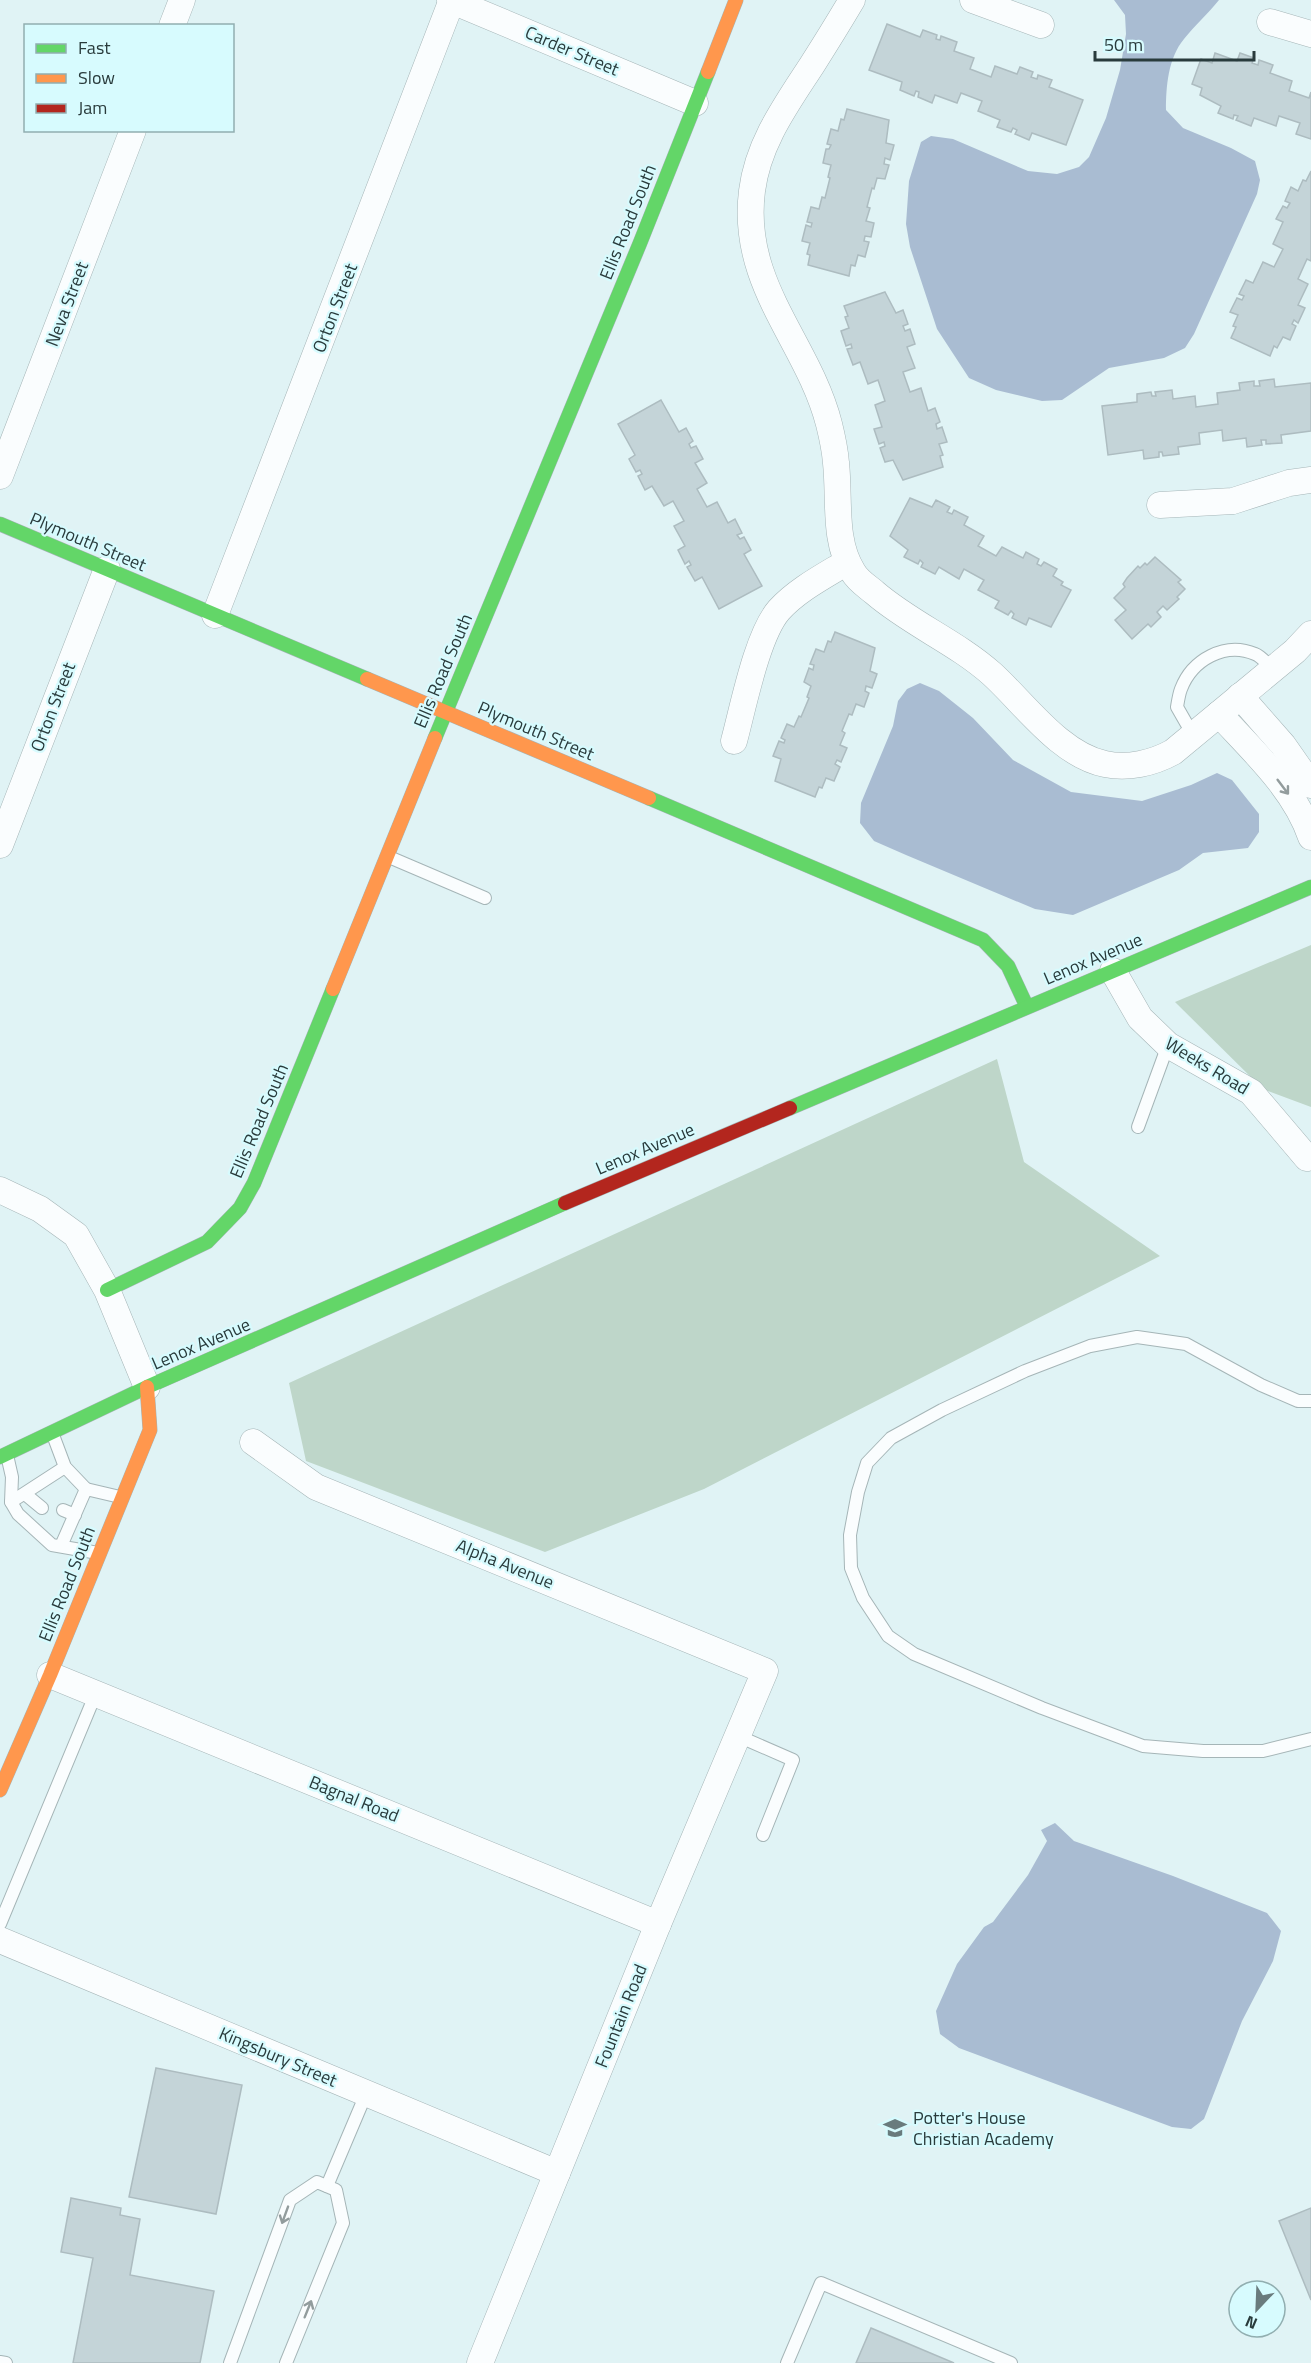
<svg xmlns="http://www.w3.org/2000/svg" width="1311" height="2363" font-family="'Titillium Web',sans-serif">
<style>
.forest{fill:#bed6c9}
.water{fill:#a9bcd2}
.building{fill:#c4d4d8;stroke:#adbcc0;stroke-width:1.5}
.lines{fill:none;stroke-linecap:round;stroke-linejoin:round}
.lane-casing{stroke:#a5b5b7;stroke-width:14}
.street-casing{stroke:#a5b5b7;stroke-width:27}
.fast-casing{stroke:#a5b5b7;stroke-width:15}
.slow-casing{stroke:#a5b5b7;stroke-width:15}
.jam-casing{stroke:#a5b5b7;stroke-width:15}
.lane{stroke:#fafdfe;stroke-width:12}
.street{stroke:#fafdfe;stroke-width:26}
.fast{stroke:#63d668;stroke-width:14}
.slow{stroke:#ff974d;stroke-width:14}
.jam{stroke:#b3261e;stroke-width:14}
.oneway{stroke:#929c9d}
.labels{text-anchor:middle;stroke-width:4.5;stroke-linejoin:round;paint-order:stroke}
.street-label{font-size:18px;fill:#293b3c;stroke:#d7fbfe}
.poi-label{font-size:18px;fill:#293b3c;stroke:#d7fbfe;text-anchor:start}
</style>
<rect width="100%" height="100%" fill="#e0f3f5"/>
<g class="forest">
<polygon points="1311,945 1311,1107 1263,1089 1175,1002"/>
<polygon points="997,1059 1024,1162 1160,1256 704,1489 545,1552 306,1461 289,1383"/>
</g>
<g class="water">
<path d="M1114,0H1219C1208,14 1195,25 1184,39C1168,58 1166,87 1166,110L1183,128L1231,148L1255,161L1260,180L1257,194L1194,334L1185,348L1164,358L1109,368L1062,400L1042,401L996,390L969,378L937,329L910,247L906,224L909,181L921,142L931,136L953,139L1028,171L1057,174L1079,167L1089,157L1106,118L1120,70L1126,34L1125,15Z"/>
<polygon points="920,683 939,691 973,718 1013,760 1071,792 1142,801 1191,785 1217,773 1232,780 1259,814 1259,832 1248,848 1203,853 1179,870 1073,915 1035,909 906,855 874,841 860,823 861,803 893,726 898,701 907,689"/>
<polygon points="1055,1823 1074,1841 1173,1876 1267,1913 1281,1931 1273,1961 1242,2021 1204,2119 1191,2129 1172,2127 959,2048 940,2034 936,2011 957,1964 984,1927 993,1922 1028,1875 1047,1841 1041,1830"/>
</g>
<g class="building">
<polygon points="887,24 920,37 923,30 937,35 936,39 940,40 941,36 957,42 954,51 974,58 970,69 991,77 995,66 1017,74 1020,67 1033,72 1031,77 1037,79 1038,75 1052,80 1049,87 1083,100 1066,145 1032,133 1029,140 1015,134 1017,130 1013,128 1011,132 997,127 1000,120 978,111 982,101 961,93 957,103 935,95 932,103 918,97 919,92 916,91 914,96 900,90 902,82 869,70"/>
<polygon points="1215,53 1237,61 1240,53 1254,58 1252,63 1258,65 1259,60 1273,65 1270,73 1292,81 1289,91 1309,98 1311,92 1311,139 1296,134 1300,123 1279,116 1276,126 1254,118 1251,126 1236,120 1238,116 1234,115 1233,119 1218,113 1221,106 1200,95 1202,88 1192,84 1201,59 1212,63"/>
<polygon points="847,109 889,120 886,143 894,145 890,160 885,158 884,164 889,165 885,179 877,178 874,189 872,188 867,207 870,208 866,221 874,223 871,237 865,236 864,241 869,242 865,257 858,255 855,266 851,265 849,276 808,265 810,255 807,254 810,243 802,241 806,225 811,227 812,223 807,222 811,207 819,209 822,197 825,198 830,178 828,177 831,165 823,163 826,149 829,149 831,145 827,144 831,129 838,131 841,119 844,120"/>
<polygon points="1311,171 1311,261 1307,259 1298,279 1308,284 1298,305 1305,308 1298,323 1294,320 1292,324 1296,326 1290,340 1283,337 1277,348 1274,346 1270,356 1231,338 1236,327 1233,326 1238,315 1230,312 1237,298 1242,300 1244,296 1239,294 1246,280 1253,283 1263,262 1274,267 1283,249 1273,244 1283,222 1276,219 1283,206 1287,208 1290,203 1285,201 1291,187 1298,191 1303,180 1306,181"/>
<polygon points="885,292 896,313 903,310 908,324 903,326 905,331 910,329 915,344 907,347 915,368 903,372 910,392 921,388 928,411 935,408 940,422 936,424 937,429 942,427 947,442 939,444 943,455 940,456 943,467 903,480 893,460 885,462 880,448 885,446 884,442 879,444 874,429 882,427 875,405 885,401 878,380 868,384 860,362 853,365 847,349 852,348 851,344 846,346 841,331 849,328 845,317 848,316 844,306"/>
<polygon points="1274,379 1275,387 1311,383 1311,431 1281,435 1282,443 1266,444 1266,440 1261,440 1262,445 1247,447 1246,438 1223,441 1222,430 1199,433 1200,444 1178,447 1179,454 1163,456 1162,452 1159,452 1159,457 1144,459 1143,450 1108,455 1102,406 1137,402 1137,394 1151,392 1152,396 1156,396 1155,392 1172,390 1173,399 1195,396 1196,407 1218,404 1217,393 1240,390 1239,383 1254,381 1254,386 1260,386 1259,381"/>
<polygon points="661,400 679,432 686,428 693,441 689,444 691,448 696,446 703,459 695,463 707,483 697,489 707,507 717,502 728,523 735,519 742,533 737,535 740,539 744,537 751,550 744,554 762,586 719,609 702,577 695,581 687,567 691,565 689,561 685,564 678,550 685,546 674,526 684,521 673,501 664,506 652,486 645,490 638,476 642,474 640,470 636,472 629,459 635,455 618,424"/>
<polygon points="910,498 932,507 936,500 950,507 947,512 952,514 954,510 968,517 964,525 984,536 978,546 996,556 1002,547 1023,558 1026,552 1039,559 1037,564 1041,566 1044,562 1057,569 1053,576 1063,582 1061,585 1071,590 1051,627 1029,618 1026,625 1012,618 1014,614 1011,611 1008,615 995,608 999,601 978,590 984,580 964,569 959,579 939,567 935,574 921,567 923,563 920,560 918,564 904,557 908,550 890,536"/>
<polygon points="1155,557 1181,580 1178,582 1185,589 1177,597 1179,599 1167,610 1163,606 1157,612 1161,617 1151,627 1148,624 1132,639 1115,620 1126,610 1114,598 1125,587 1123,584 1127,578 1138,566 1140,568 1145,563 1147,565"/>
<polygon points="835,632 875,648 870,671 877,674 872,688 866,686 865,691 869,693 864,707 856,704 852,715 849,714 842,731 845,733 840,745 847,748 841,762 837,760 835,764 840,767 834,781 826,778 822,788 819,787 815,797 775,781 781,759 773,756 779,741 784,743 785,740 781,738 787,724 794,727 799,716 801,717 809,698 807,697 811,686 804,682 809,668 813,670 814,665 810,664 816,649 824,652 828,641 831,642"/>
<polygon points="156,2068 242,2085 216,2214 129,2197"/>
<polygon points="71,2198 121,2208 120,2215 140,2219 130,2275 214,2291 200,2363 73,2363 93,2258 61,2252"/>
<polygon points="1311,2208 1311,2300 1279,2221"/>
<polygon points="871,2328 954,2363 856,2363"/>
</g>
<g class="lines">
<g class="lane-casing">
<g id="lane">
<path d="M1193,735L1177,707C1178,701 1179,694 1181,689C1192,660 1225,641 1255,654C1261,656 1267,664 1273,669"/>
<polyline points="389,857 485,898"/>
<polyline points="1138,1127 1168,1045"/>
<polyline points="1311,1401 1298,1401 1261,1385 1186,1344 1137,1337 1090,1346 1025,1371 942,1410 891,1438 867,1463 858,1492 850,1535 851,1568 863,1598 888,1636 914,1654 1042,1708 1143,1746 1203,1751 1263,1751 1311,1739"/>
<polyline points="53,1435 65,1467 86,1489"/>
<polyline points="7,1455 12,1477 11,1502 18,1514 52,1545 98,1553"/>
<polyline points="25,1494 42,1508"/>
<polyline points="11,1502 65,1467"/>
<polyline points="63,1510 75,1515"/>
<polyline points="61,1546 86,1489 120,1497"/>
<polyline points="738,1736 793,1760 763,1835"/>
<polyline points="0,1924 96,1693"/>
<polyline points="327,2186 366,2094"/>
<polyline points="0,2362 6,2363"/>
<polyline points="230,2363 290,2200 317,2182 336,2190 343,2223 286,2363"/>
<polyline points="787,2363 821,2283 1011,2363"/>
</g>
</g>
<g class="street-casing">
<g id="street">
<polyline points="450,0 695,103"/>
<path d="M852,0C839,22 826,43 812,65C786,105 758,143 752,191C740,285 808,342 829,424C832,436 835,450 836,463C840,499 833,541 853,572C858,581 868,587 875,593C911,624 956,642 992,674C1024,703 1060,755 1105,764C1128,769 1153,763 1173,752L1295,651L1311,634"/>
<polyline points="973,0 1041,25"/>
<polyline points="1270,22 1311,34"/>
<polyline points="172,26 182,0"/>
<polyline points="0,476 133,130"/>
<polyline points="1160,505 1233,501 1289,483 1311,480"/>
<polyline points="215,615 452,0"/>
<polyline points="1240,696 1283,745 1311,785"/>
<path d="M1219,714C1252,750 1295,789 1311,837"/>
<path d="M734,741C743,708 757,635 779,610C797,590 824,576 847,562"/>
<polyline points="0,845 107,569"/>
<polyline points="1113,971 1140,1018 1168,1045 1251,1092 1307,1158"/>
<polyline points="0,1190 40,1209 76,1235 107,1290 147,1387"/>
<polyline points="253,1442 316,1487 765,1671 658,1924 480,2363"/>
<polyline points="50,1675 658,1924"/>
<polyline points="0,1940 557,2173"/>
</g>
</g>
<g class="fast-casing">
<g id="fast">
<polyline points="0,524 367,679"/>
<polyline points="435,738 640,243 708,72"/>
<polyline points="649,798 983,940 1008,966 1027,1007"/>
<polyline points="790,1108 1311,887"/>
<polyline points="107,1290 207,1242 240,1208 254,1183 333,989"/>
<polyline points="0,1457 147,1387 565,1203"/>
</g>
</g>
<g class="slow-casing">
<g id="slow">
<polyline points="708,72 736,0"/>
<polyline points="367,679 649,798"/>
<polyline points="333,989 435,738"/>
<polyline points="0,1790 50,1675 150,1430 147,1387"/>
</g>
</g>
<g class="jam-casing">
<polyline id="jam" points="565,1203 790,1108"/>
</g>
<use href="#lane" class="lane"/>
<use href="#street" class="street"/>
<use href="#fast" class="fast"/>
<use href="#slow" class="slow"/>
<use href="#jam" class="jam"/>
</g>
<defs><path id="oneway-shaft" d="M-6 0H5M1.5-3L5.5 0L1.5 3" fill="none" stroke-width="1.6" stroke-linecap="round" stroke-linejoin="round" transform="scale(1.5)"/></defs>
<g class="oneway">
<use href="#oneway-shaft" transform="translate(1283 787) rotate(53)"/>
<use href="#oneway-shaft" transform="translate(285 2215) rotate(110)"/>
<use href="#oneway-shaft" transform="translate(308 2309) rotate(-68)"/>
</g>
<defs>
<g id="school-bare" transform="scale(1.8)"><path d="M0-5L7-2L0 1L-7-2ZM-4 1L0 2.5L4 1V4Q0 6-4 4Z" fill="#697b7d" stroke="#d7fbfe" stroke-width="2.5" paint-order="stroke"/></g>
</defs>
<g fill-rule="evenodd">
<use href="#school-bare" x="895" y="2128"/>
</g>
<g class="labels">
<g class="street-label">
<text transform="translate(572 51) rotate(23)" y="6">Carder Street</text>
<text transform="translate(628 222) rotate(-68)" y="6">Ellis Road South</text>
<text transform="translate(67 304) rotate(-69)" y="6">Neva Street</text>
<text transform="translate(335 308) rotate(-69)" y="6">Orton Street</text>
<text transform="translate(88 542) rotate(23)" y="6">Plymouth Street</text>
<text transform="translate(443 671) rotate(-67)" y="6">Ellis Road South</text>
<text transform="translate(53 707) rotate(-69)" y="6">Orton Street</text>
<text transform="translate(536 731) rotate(23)" y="6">Plymouth Street</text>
<text transform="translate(1093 959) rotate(-23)" y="6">Lenox Avenue</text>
<text transform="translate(1207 1066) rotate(31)" y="6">Weeks Road</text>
<text transform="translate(259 1121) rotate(-67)" y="6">Ellis Road South</text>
<text transform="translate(645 1149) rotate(-23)" y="6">Lenox Avenue</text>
<text transform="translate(201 1344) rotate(-23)" y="6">Lenox Avenue</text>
<text transform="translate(505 1564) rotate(22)" y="6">Alpha Avenue</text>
<text transform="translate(67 1584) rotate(-68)" y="6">Ellis Road South</text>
<text transform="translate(354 1799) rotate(22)" y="6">Bagnal Road</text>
<text transform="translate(621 2016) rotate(-68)" y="6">Fountain Road</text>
<text transform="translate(278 2057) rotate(23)" y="6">Kingsbury Street</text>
</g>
<g class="poi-label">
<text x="913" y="2124">Potter's House<tspan x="913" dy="21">Christian Academy</tspan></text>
</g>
</g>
<rect x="24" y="24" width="210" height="108" fill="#d7fbfe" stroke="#91aeb0" stroke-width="1.5"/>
<rect x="36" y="44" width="30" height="9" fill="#63d668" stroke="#91aeb0" stroke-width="1.5"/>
<text x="78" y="54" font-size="18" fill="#293b3c">Fast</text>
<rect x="36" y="74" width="30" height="9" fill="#ff974d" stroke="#91aeb0" stroke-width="1.5"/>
<text x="78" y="84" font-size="18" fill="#293b3c">Slow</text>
<rect x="36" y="104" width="30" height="9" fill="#b3261e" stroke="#91aeb0" stroke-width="1.5"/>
<text x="78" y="114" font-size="18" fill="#293b3c">Jam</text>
<g transform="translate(1257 2309) rotate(203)"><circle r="28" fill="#d7fbfe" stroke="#91aeb0" stroke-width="1.5"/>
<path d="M0-4.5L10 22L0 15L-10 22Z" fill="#697b7d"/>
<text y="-9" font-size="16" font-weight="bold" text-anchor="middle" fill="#293b3c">N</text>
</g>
<path d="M1095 51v9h159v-9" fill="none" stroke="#293b3c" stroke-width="3"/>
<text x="1104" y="51" font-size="18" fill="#293b3c" stroke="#d7fbfe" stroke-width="4.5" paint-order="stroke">50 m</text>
</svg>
